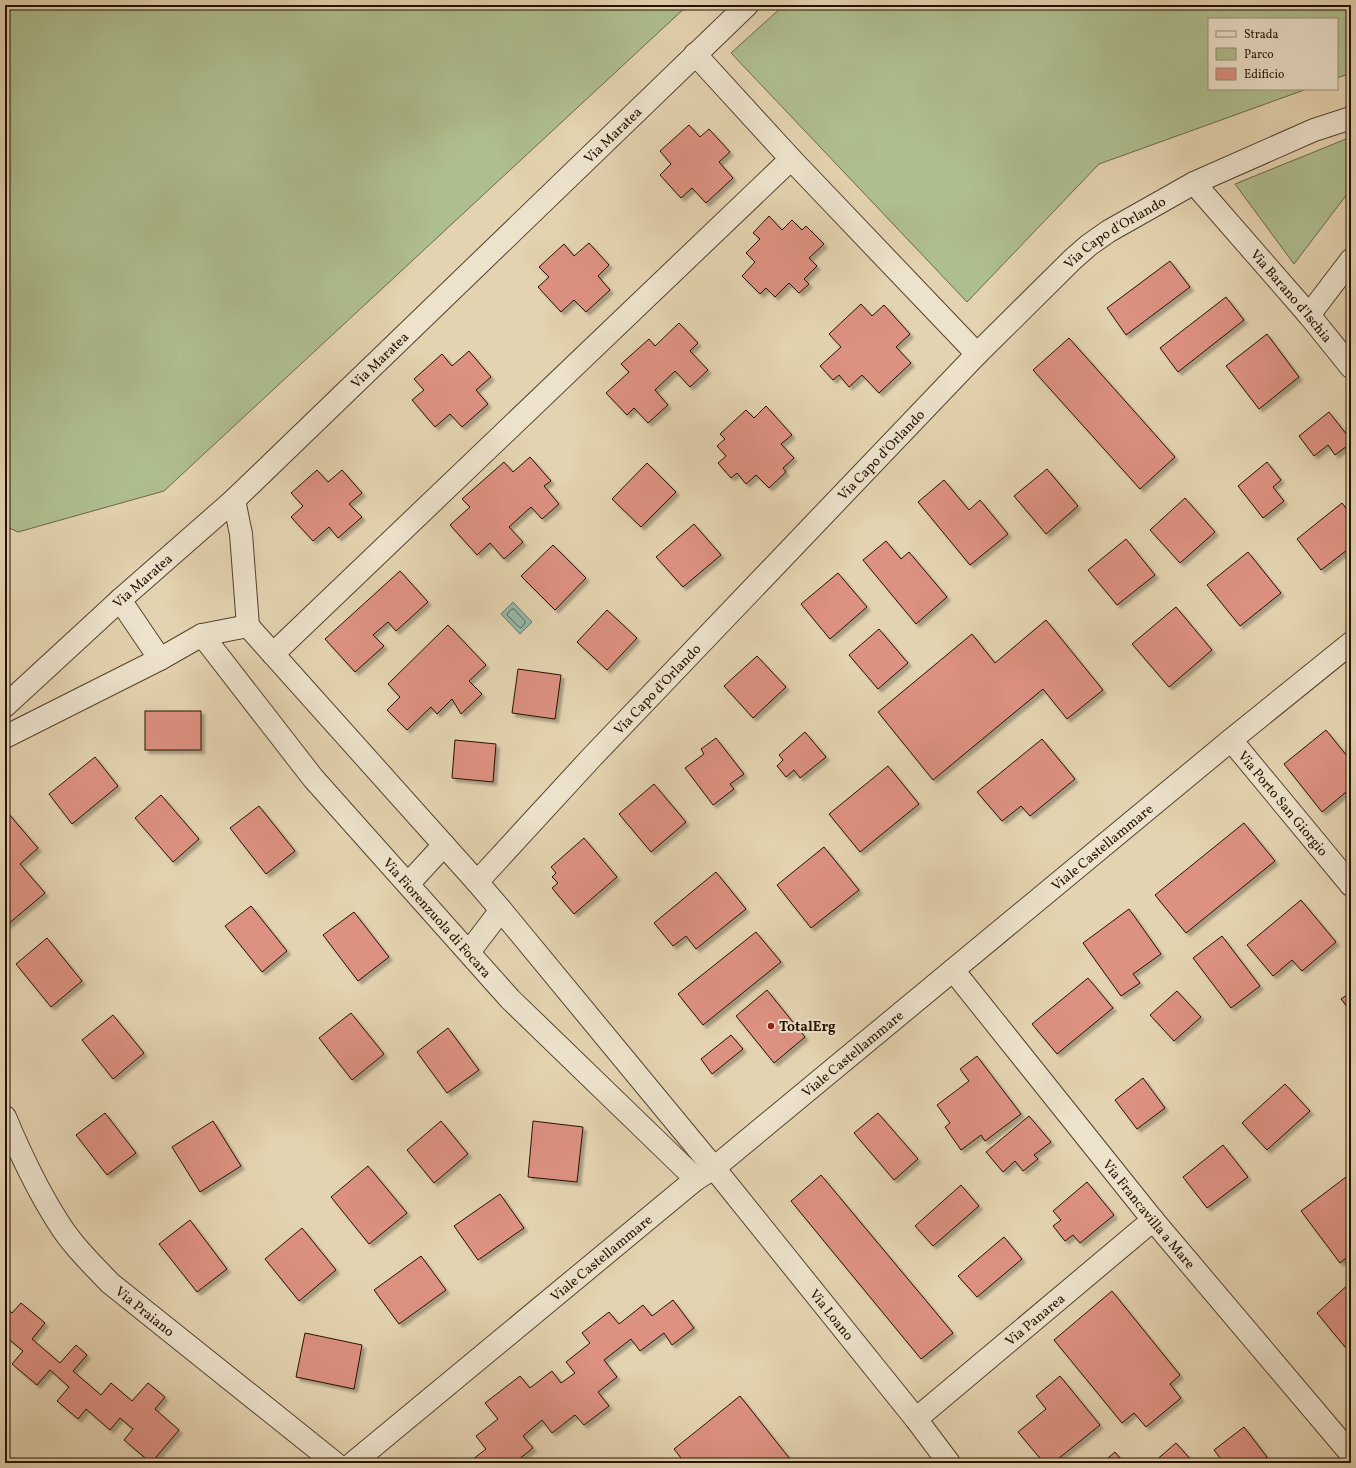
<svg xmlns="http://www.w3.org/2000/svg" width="1356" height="1468" font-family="Vollkorn,serif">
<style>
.green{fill:#afbe8f;stroke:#6a6848}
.water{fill:#95b8ab;stroke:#687567}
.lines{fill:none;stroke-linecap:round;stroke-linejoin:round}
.shore{stroke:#5c6456;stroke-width:1}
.building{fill:#dd9181;stroke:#241101;filter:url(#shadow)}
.street-casing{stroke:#54422d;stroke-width:24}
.street{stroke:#ede2cc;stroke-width:22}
.poi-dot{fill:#8f2418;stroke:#ede2cc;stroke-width:1.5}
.labels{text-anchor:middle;stroke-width:4;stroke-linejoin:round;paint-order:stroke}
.street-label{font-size:14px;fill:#241101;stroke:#ede2cc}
.poi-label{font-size:14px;font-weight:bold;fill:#241101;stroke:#ede2cc;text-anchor:start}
</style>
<defs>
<filter id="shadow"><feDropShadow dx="3.5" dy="3.5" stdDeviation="1" flood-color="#0004"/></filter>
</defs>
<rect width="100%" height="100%" fill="#e4d3b0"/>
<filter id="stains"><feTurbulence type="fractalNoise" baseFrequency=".005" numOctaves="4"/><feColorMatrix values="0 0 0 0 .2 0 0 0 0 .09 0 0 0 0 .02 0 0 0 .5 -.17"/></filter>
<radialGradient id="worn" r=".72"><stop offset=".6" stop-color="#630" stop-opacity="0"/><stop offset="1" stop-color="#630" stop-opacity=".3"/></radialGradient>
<g class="green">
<polygon points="5,5 688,5 164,491 18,532 5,526"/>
<polygon points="784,5 1351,5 1351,73 1337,78 1337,19 1209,19 1209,89 1307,89 1099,164 967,302 731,53"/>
<polygon points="1351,137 1351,189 1294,264 1235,184"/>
</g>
<polygon class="water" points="513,602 532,622 520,634 501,614"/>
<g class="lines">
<polygon class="shore" points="512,609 514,609 525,621 525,623 521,628 519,627 507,615 508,613"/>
</g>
<g class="building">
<polygon points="689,125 700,137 709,129 730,152 719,162 733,178 706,203 692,188 681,198 660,175 671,164 660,151"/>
<polygon points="769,216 782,230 792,220 802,230 806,226 824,244 809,258 817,266 804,279 809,284 799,293 789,283 775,297 766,288 760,294 742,276 755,262 746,253 760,239 753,233"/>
<polygon points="589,243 609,265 598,276 610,290 586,312 574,300 561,312 538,287 549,277 539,267 564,244 574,256"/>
<polygon points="1170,261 1190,287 1126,335 1107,308"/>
<polygon points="1226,297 1244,320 1178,372 1160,348"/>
<polygon points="861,304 872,316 884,305 910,334 896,347 911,363 879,393 862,375 849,387 839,375 833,380 820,366 841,347 829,334"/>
<polygon points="679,323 698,343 690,351 708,370 690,387 675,371 655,390 668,405 648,423 634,408 627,415 606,393 629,372 621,364 649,339 655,346"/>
<polygon points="1267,334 1299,377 1259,409 1226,366"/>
<polygon points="1069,338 1175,457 1140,489 1033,370"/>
<polygon points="469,351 491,377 476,390 488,404 462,427 450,414 435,427 412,400 424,390 414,379 442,354 452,366"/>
<polygon points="766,406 792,435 781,444 794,458 783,468 786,472 769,488 756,475 746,484 737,473 731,478 718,463 726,456 717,446 725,439 720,434 746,410 754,418"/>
<polygon points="1329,412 1351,440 1351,443 1335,455 1328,445 1314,456 1299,436"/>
<polygon points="530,457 551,481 544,486 559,504 542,519 531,507 509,527 523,542 504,559 490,543 477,555 450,525 470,507 462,499 504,462 513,472"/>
<polygon points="1267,462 1281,480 1273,487 1284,501 1263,518 1238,486"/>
<polygon points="647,463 676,492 641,527 612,499"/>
<polygon points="1047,469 1078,506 1046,534 1014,496"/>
<polygon points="317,470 328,482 342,470 362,493 349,504 362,517 338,538 329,527 313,541 291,517 303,506 291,493"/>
<polygon points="944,480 969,510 980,500 1008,534 970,565 918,502"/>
<polygon points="1185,498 1215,532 1180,563 1150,530"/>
<polygon points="1342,503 1351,515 1351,547 1321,570 1297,539"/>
<polygon points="694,524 721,555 683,587 656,557"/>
<polygon points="1126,539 1155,575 1117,605 1088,570"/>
<polygon points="886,541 901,559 909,552 947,597 916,624 863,560"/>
<polygon points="553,545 586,578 555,610 521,576"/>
<polygon points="1248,552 1281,593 1240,626 1207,585"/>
<polygon points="400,571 428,602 396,631 388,622 373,635 384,646 355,672 325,639"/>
<polygon points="838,573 867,607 830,639 801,604"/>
<polygon points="1176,607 1212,650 1169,687 1132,644"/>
<polygon points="607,610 637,638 607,670 577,642"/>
<polygon points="1046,620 1103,690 1067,719 1043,689 933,780 878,712 972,634 995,663"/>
<polygon points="448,625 486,665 469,681 482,694 461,714 452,699 437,714 431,707 407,730 387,710 400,697 388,684"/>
<polygon points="879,629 908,663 878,689 849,655"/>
<polygon points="757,656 786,687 753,718 724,686"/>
<polygon points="518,669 561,675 555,719 512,713"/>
<rect x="145" y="711" width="56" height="39"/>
<polygon points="1326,730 1351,761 1351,788 1322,812 1284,764"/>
<polygon points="805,732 826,757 800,778 794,770 786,777 777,766 783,760 779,755"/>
<polygon points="716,738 744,774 730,784 734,789 713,805 685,768 704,754 701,749"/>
<polygon points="1042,739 1075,779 1030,816 1021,806 1002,821 977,792"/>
<polygon points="455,740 496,744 493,782 452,778"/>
<polygon points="95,757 118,786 72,824 49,794"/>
<polygon points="888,766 919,804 860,852 829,814"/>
<polygon points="654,784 686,822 651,852 619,814"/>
<polygon points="161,795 199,839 173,862 135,818"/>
<polygon points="259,806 295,851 266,874 230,828"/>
<polygon points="8,813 38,848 20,864 45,893 7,925 5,922 5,816"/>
<polygon points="1244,823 1275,861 1186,933 1155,895"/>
<polygon points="584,838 617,877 574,914 552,888 558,883 552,877 556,873 551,867"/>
<polygon points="824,847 859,890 811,928 777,885"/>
<polygon points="716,872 746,909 696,949 686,936 673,946 654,923"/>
<polygon points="1301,900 1336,942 1302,971 1292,960 1273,976 1247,945"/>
<polygon points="251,906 287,951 262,972 225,926"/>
<polygon points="1129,909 1161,954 1133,974 1140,983 1121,996 1083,943"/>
<polygon points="354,912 389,957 358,981 323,935"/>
<polygon points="756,932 781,962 703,1025 678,994"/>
<polygon points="1222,936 1260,986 1231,1008 1193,958"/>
<polygon points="47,938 82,981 51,1007 16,964"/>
<polygon points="1088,978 1113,1008 1057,1054 1032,1024"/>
<polygon points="767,990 805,1037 774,1063 736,1016"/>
<polygon points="1177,991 1201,1017 1174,1041 1150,1015"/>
<polygon points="1351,992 1351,1012 1341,999"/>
<polygon points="351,1013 384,1054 352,1080 319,1038"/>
<polygon points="113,1015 144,1053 113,1079 82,1040"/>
<polygon points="448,1028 479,1070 447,1093 417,1052"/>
<polygon points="731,1035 743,1049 712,1074 701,1059"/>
<polygon points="977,1056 1021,1114 985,1141 981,1135 961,1150 945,1127 950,1123 937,1105 969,1081 960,1069"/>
<polygon points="1143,1078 1165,1108 1137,1129 1115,1100"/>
<polygon points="1285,1084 1310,1111 1267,1150 1242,1123"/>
<polygon points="105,1113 136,1153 107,1175 76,1135"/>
<polygon points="878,1113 918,1159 894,1180 854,1133"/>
<polygon points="1029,1116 1051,1142 1034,1155 1038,1159 1023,1171 1015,1161 1003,1172 986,1152"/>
<polygon points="213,1121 241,1166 200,1192 172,1147"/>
<polygon points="441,1121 468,1154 434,1183 407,1150"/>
<polygon points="533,1121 583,1127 577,1182 528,1177"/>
<polygon points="1223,1145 1248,1177 1207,1208 1183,1177"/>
<polygon points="368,1166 407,1213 369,1244 331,1197"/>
<polygon points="821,1175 953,1333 921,1359 791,1201"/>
<polygon points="1346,1177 1351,1184 1351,1254 1340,1263 1301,1211"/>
<polygon points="1087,1182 1114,1215 1080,1243 1073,1235 1065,1241 1053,1226 1061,1220 1053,1211"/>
<polygon points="961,1185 979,1206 933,1246 915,1226"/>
<polygon points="500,1194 524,1228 478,1260 454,1226"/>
<polygon points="190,1220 227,1269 197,1292 159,1244"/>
<polygon points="302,1228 336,1270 299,1301 265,1259"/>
<polygon points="1004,1237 1022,1259 977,1297 958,1276"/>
<polygon points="421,1256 446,1290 399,1324 374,1290"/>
<polygon points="1351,1282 1351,1342 1345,1347 1317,1313"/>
<polygon points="1112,1291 1180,1375 1170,1384 1181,1398 1146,1427 1134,1413 1122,1423 1054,1340"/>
<polygon points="673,1300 694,1328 672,1345 664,1333 640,1351 631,1339 604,1360 617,1377 598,1392 609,1406 584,1425 575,1415 552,1433 542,1420 523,1436 533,1448 514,1463 468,1463 486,1449 476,1436 498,1419 485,1403 520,1376 530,1388 552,1371 561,1383 575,1373 566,1362 590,1343 582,1333 609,1312 619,1324 643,1305 652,1316"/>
<polygon points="21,1303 45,1323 32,1339 60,1363 76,1345 87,1355 73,1371 101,1395 111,1383 132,1401 148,1383 165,1397 155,1409 179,1430 151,1463 124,1440 133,1429 120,1418 110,1430 86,1409 78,1419 57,1401 69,1387 50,1370 37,1385 12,1364 23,1351 5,1336 5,1307 12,1313"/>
<polygon points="305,1333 362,1345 354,1389 296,1377"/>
<polygon points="1060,1376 1100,1425 1053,1463 1044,1463 1018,1432 1046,1409 1036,1396"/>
<polygon points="740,1396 790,1459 785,1463 685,1463 674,1449"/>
<polygon points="1244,1427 1267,1457 1260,1463 1224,1463 1214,1450"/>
<polygon points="1176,1443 1193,1462 1155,1463 1154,1462"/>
<polygon points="1115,1452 1124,1463 1102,1463"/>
</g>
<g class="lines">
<g class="street-casing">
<g id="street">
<polyline points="695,54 791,159 977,354"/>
<path id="s1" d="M1194,183L1309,315L1351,367"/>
<polyline points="1309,315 1351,260"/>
<polyline points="234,500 241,534 248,626"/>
<polyline points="120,600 160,659"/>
<path id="s2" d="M248,626L477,882L501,910L714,1168L916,1419L949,1463"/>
<path id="s3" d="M202,635L313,778L510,999L696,1179"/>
<polyline points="273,654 791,159"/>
<path id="s4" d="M5,706L120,600L234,500L747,5"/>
<polyline points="5,737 160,659 202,635 248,626"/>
<path id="s5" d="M1231,740L1351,885"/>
<path id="s6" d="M477,882L592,757L977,354L1073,259L1089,245L1109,231L1194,183L1314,130L1351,118"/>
<polyline points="408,884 444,845"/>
<polyline points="469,952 501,910"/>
<path id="s7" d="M953,970L1153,1220L1351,1454"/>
<path id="s8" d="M5,1117C20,1153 37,1189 58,1222C72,1245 92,1264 110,1283L335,1463"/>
<path id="s9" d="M916,1419L1153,1220"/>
<path id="s10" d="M353,1463L696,1179L714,1168L1231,740L1351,643"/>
</g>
</g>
<use href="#street" class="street"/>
</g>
<circle class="poi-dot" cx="771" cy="1026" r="4"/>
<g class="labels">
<g class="street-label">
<text dy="5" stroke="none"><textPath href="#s4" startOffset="834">Via Maratea</textPath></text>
<text dy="5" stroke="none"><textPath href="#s6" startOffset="912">Via Capo d'Orlando</textPath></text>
<text dy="5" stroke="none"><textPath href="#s1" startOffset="149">Via Barano d'Ischia</textPath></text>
<text dy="5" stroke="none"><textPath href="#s4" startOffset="510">Via Maratea</textPath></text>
<text dy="5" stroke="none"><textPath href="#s6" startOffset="588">Via Capo d'Orlando</textPath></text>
<text dy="5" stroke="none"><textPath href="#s4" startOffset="186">Via Maratea</textPath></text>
<text dy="5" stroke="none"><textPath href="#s6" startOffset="264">Via Capo d'Orlando</textPath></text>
<text dy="5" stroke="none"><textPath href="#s5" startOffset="82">Via Porto San Giorgio</textPath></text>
<text dy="5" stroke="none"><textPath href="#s10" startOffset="970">Viale Castellammare</textPath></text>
<text dy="5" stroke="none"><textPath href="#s3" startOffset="368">Via Fiorenzuola di Focara</textPath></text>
<text dy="5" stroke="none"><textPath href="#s10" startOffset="646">Viale Castellammare</textPath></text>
<text dy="5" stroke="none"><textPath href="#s7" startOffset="313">Via Francavilla a Mare</textPath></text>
<text dy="5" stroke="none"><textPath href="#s10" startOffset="322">Viale Castellammare</textPath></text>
<text dy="5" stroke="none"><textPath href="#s8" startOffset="243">Via Praiano</textPath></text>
<text dy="5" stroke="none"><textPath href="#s2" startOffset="903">Via Loano</textPath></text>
<text dy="5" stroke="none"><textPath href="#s9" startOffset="155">Via Panarea</textPath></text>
</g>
<g class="poi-label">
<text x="779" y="1031">TotalErg</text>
</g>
</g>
<rect width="1356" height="1468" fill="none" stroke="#e4d3b0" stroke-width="20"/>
<rect x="6" y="6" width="1344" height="1456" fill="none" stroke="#241101" stroke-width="2"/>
<rect x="10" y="10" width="1336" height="1448" fill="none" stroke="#241101"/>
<rect x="1208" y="18" width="130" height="72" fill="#ede2cc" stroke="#9d8e7b"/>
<rect x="1216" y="31" width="20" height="6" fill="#ede2cc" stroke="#9d8e7b"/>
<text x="1244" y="38" font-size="12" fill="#241101">Strada</text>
<rect x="1216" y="48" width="20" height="12" fill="#afbe8f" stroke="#9d8e7b"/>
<text x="1244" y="58" font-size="12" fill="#241101">Parco</text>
<rect x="1216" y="68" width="20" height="12" fill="#dd9181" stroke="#9d8e7b"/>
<text x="1244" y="78" font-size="12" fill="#241101">Edificio</text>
<rect width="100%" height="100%" filter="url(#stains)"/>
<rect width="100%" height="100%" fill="url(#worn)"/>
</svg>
